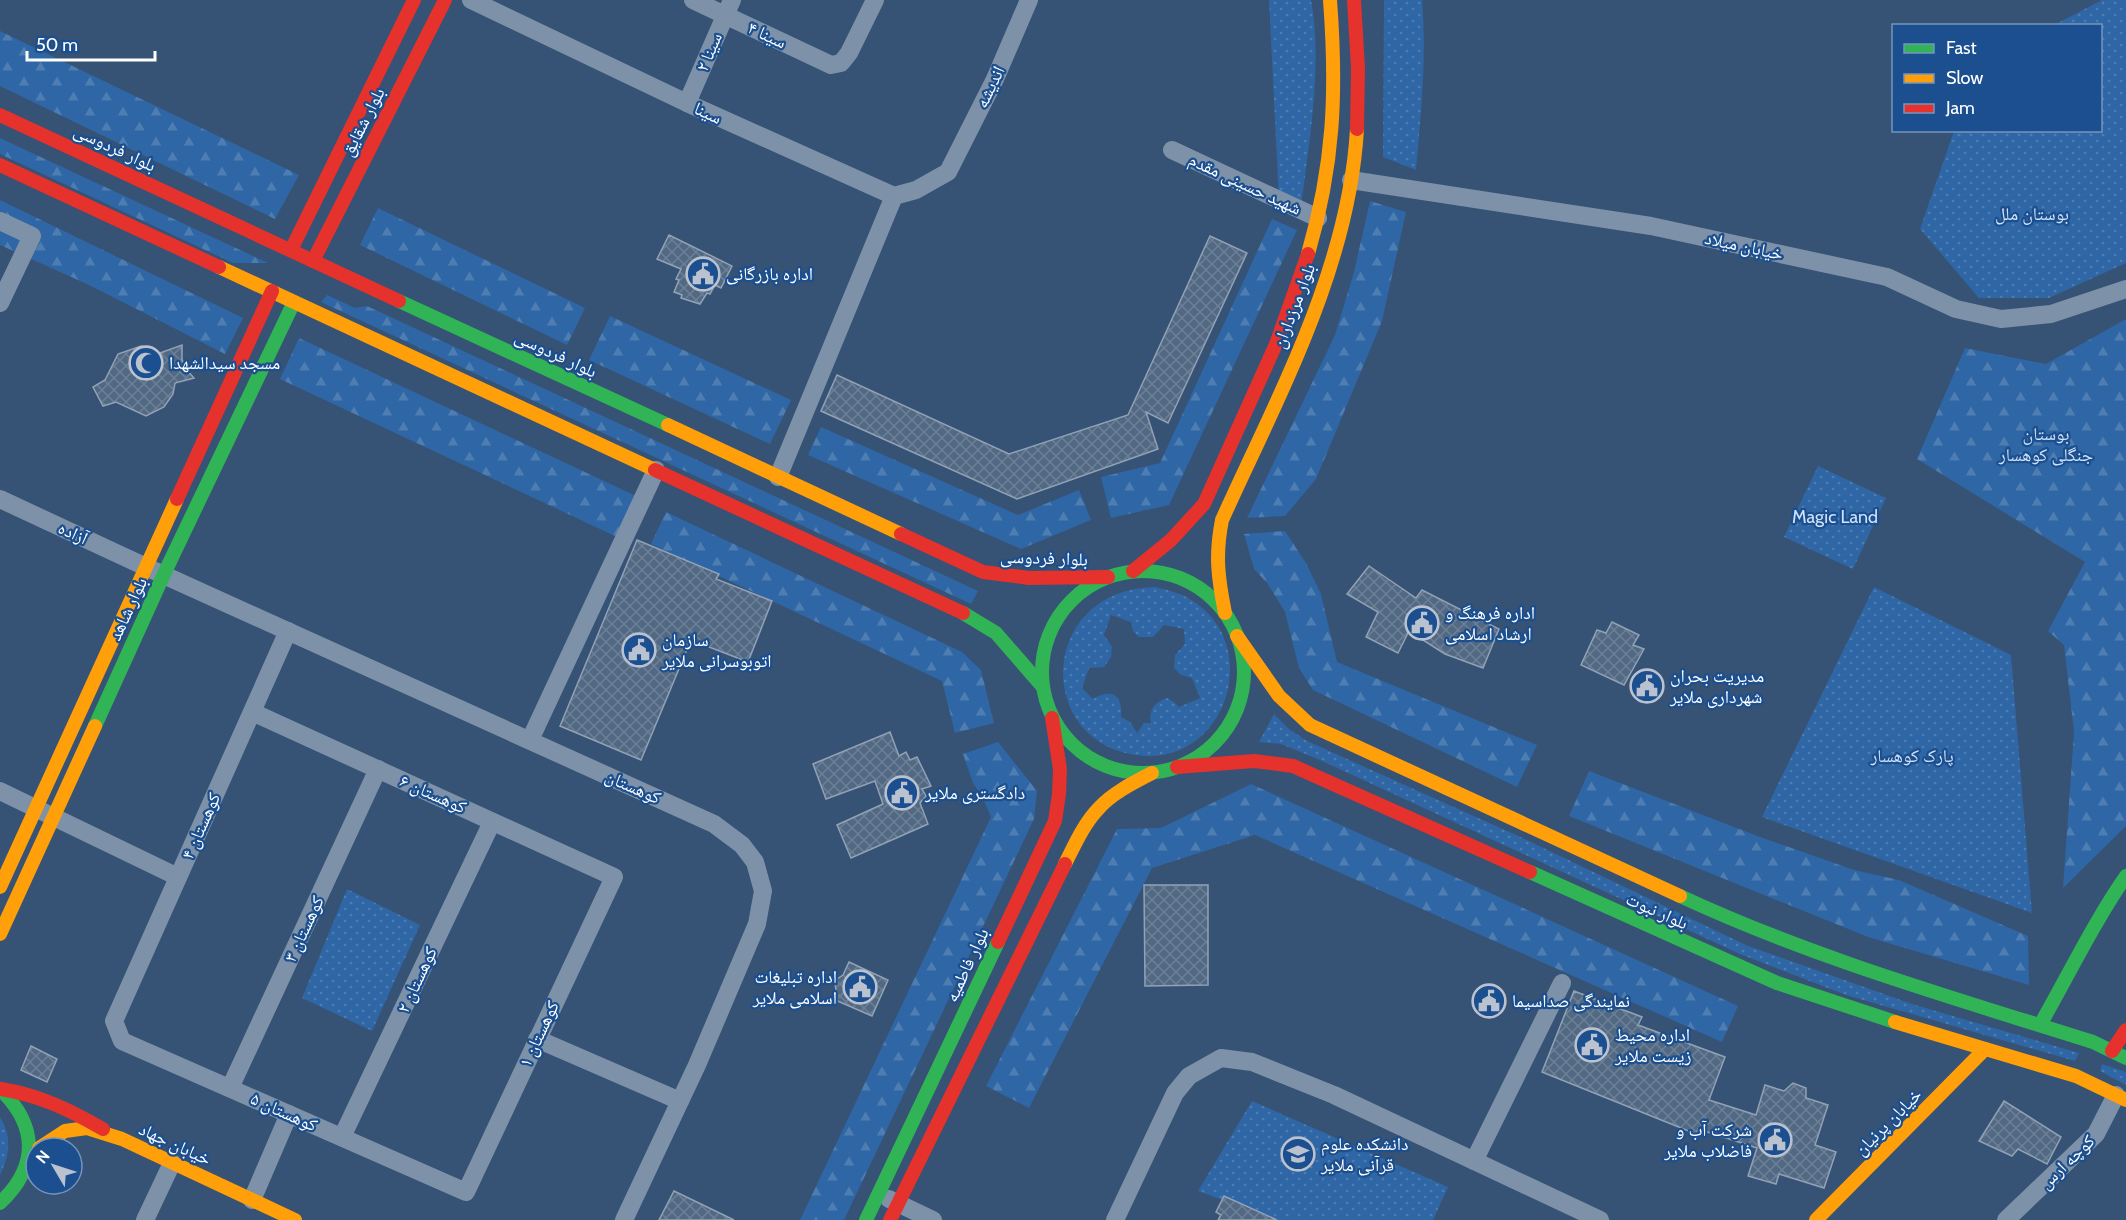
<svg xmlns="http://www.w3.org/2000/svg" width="2126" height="1220" font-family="Cabin,'Noto Naskh Arabic',sans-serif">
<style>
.grass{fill:url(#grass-dots);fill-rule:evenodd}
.forest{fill:url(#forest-firs)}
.building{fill:url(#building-cross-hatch);stroke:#92a2b6;stroke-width:1.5}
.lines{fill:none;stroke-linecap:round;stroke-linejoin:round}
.street{stroke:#7d92a8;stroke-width:18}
.fast{stroke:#30b455;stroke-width:14}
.slow{stroke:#ff9f0a;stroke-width:14}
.jam{stroke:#e5322d;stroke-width:14}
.labels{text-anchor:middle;stroke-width:4.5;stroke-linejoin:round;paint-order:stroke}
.street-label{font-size:18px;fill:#fff;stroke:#1b4f8f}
.park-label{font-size:18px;fill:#cfe3fa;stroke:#1b4f8f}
.poi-label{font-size:18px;fill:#fff;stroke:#1b4f8f;text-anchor:start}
</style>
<defs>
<pattern id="grass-dots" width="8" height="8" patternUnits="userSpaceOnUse" patternTransform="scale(1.5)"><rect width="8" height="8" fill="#2f66a5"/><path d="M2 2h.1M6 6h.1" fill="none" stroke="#4e7db2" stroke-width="1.8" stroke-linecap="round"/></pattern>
<pattern id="forest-firs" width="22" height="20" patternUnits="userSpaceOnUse" patternTransform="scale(1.5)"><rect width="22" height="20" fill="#2f66a5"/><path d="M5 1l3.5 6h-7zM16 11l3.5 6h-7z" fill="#4e7db2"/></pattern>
<pattern id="building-cross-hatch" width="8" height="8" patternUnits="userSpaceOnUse" patternTransform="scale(1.5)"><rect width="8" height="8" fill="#526984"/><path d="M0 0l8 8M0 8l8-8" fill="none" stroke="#6c8096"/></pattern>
</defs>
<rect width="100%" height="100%" fill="#365274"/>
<g class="grass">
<path d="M1269,0H1311C1323,63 1309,143 1301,207L1279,200Z"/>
<path d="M1384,0H1422C1427,56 1421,114 1416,170L1383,157Z"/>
<polygon points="2102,0 2126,0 2126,263 2049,298 1979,298 1920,229 1954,131 2100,130 2100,26 2054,25"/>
<polygon points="1818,466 1886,498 1853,569 1784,537"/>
<path d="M1155,587C1168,590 1181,593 1193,601C1263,646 1227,761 1144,756C1033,748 1036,589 1155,587ZM1111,615L1131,622L1133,631L1139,637H1153L1164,625L1184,629L1185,644L1175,655L1174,668L1181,675L1192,678L1200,698L1179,707L1174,702L1167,698C1153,703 1149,710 1151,723H1144L1137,733L1130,722L1121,717C1123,695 1112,688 1093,699L1082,688L1089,668L1104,667L1111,657L1112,647L1104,635Z"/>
<polygon points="1874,587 2011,655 2032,913 1762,817"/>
<polygon points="1274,714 1289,729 1307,741 1516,835 1748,946 1912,1004 2079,1053 2075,1061 1846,995 1740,954 1320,760 1281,744 1259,742"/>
<polygon points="347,889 420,925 372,1031 302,998"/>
<polygon points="2102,1064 2126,1072 2126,1085 2100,1071"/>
<polygon points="1252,1101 1448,1187 1433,1220 1277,1220 1198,1191"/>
<path d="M0,1117C12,1137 10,1154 0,1175Z"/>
</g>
<g class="forest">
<polygon points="0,31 299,175 275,219 0,86"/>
<polygon points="0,138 268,263 233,263 0,154"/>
<polygon points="0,200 243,318 225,354 89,285 0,245"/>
<polygon points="1370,201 1406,212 1382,321 1316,479 1285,516 1247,518 1335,335 1354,272"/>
<polygon points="378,208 585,308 567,345 360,245"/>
<polygon points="1272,219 1297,230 1169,505 1111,518 1101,477 1160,463"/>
<polygon points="327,295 355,308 367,306 978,591 971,604 321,302"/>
<polygon points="610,316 791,400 770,444 589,360"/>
<polygon points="2126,319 2126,826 2063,888 2074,732 2064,645 2048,631 2085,562 1917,459 1965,348 2046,364"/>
<polygon points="299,338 636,496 617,537 280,379"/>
<polygon points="821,427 1018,515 1079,490 1091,520 1021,549 808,455"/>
<polygon points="666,512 962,652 981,670 994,723 955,733 942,681 651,544"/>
<polygon points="1285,531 1306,563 1321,594 1337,662 1537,745 1517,787 1313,690 1299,668 1285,612 1267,583 1254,569 1244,534"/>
<polygon points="998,742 1037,791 1034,819 844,1220 800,1220 991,817 983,798 973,783 963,754"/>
<polygon points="1589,771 1760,837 1854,870 1899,880 2028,936 2029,985 1868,937 1569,816"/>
<polygon points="1251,784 1738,1006 1722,1042 1255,835 1152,868 1029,1108 986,1086 1117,829 1161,828"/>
</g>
<g class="building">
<polygon points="669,235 732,266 721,288 715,285 710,294 707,293 700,304 681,298 682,295 674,292 679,280 676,279 681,269 657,259"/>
<polygon points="1210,236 1247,253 1168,423 1146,412 1158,449 1017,499 821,411 837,375 1009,454 1128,415"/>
<polygon points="182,345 182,359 185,368 194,378 175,383 173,394 164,407 146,416 116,402 103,406 93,387 105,380 118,354 141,346 160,353"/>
<polygon points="637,540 719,574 716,579 772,601 748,662 691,640 641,760 560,726"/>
<polygon points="1369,566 1416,598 1422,590 1499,629 1483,668 1445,654 1409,631 1398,653 1366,637 1378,612 1347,594"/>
<polygon points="1612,622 1639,635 1633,645 1644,649 1624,685 1581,665 1597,630 1606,633"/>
<polygon points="890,732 899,756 906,752 910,760 917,757 931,786 922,789 926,796 920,803 928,824 851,858 837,825 883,804 875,781 826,799 813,764"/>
<polygon points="1144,885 1208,885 1208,985 1145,986"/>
<polygon points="849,962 888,980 872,1016 833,999 836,990 835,984 837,979 843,975"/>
<polygon points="1574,991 1642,1017 1638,1025 1725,1057 1709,1100 1756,1115 1765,1085 1784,1091 1793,1083 1806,1088 1806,1098 1828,1105 1815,1145 1836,1152 1824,1188 1779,1174 1776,1184 1748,1176 1757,1148 1698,1129 1696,1134 1542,1072"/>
<polygon points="31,1046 57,1059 47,1082 21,1070"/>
<polygon points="2004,1101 2061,1137 2047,1164 2018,1149 2012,1156 1979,1141"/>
<polygon points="674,1191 734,1220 659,1220"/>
<polygon points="1224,1196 1277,1220 1218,1220 1221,1215 1216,1212"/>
</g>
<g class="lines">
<g class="street">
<polyline points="471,0 687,103 894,196 916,190 948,172 995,79 1029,0"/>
<polyline points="693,0 831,65 841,63 849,53 875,0"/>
<polyline points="687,103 732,0"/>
<polyline points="1172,150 1318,218"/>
<polyline points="1351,180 1651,226 1887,277 1956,309 2001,319 2051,314 2126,289"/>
<polyline points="0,221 32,236 0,303"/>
<polyline points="778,477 894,196"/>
<polyline points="0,499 146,567 714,824 742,845 755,862 763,891 757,924 697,1065 624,1220"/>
<polyline points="252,712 614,877 466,1192 122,1041 114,1021 288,631"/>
<polyline points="530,740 656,470"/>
<polyline points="0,791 178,877"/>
<polyline points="537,1039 680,1101"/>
<polyline points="230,1088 378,769"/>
<polyline points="342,1137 492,822"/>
<polyline points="1474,1161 1562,983"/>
<polyline points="889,1199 933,1220"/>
<polyline points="252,1200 289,1114"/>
<polyline points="145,1220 172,1163"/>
<polyline points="1115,1220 1175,1093 1189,1076 1221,1058 1252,1062 1334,1095 1600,1220"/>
<polyline points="2006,1220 2096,1134 2116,1095"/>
</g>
<g class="fast">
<polyline points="399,301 668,425"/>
<circle cx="1143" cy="672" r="101"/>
<polyline points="963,613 996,633 1042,686"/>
<polyline points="95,726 164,574 294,302"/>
<polyline points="1530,872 1777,983 1895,1022"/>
<path d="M1680,896C1813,958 1954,998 2093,1042L2126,1058"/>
<path d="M2040,1025C2068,976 2094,922 2126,876"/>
<path d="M0,1089C38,1126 39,1166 0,1203"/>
<polyline points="866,1220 998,942"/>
</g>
<g class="slow">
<path d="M1308,254C1334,164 1337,93 1330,0"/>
<polyline points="219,267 655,470"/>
<polyline points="668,425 901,534"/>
<path d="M1225,613C1218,578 1215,555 1222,520C1278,396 1349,268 1357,129"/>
<polyline points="1237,636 1279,696 1310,725 1680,896"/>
<path d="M1065,864C1075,844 1084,823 1100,807C1114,792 1135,782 1152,773"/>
<polyline points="0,887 177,499"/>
<polyline points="0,934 95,726"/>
<polyline points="1895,1022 2076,1076 2126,1100"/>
<polyline points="39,1148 65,1131 87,1128 122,1139 295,1220"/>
<polyline points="1816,1220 1985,1049"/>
</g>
<g class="jam">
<polyline points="1354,0 1358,68 1357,129"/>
<polyline points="0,115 399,301"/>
<polyline points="0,165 219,267"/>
<polyline points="291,250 414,0"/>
<polyline points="313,261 445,0"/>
<polyline points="655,470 963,613"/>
<polyline points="177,499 272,291"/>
<polyline points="901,534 983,572 1029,578 1108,577"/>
<polyline points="1133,571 1171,540 1204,504 1276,344 1308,254"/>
<polyline points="1177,767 1254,761 1293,766 1530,872"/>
<polyline points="998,942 1055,821 1059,794 1060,769 1052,718"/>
<polyline points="2112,1051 2126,1030"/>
<path d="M1,1089C39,1095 70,1110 103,1129"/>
<polyline points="890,1220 1065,864"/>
</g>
</g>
<defs>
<g id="civic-ring" transform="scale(1.725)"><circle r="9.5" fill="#1b4f8f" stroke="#b9c2ce" stroke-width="1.5"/><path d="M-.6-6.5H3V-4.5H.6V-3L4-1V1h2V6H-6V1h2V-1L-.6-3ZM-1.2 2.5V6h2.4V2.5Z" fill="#b9c2ce"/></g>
<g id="mosque-ring" transform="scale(1.725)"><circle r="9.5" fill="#1b4f8f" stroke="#b9c2ce" stroke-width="1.5"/><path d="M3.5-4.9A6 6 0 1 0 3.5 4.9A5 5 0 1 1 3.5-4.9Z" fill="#b9c2ce"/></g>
<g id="university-ring" transform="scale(1.725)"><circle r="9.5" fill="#1b4f8f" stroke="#b9c2ce" stroke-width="1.5"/><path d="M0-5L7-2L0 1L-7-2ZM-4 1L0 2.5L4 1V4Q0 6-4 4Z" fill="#b9c2ce"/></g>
</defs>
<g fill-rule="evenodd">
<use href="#civic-ring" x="703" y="274"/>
<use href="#mosque-ring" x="146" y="363"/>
<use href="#civic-ring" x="1422" y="623"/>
<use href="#civic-ring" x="639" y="650"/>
<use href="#civic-ring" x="1647" y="686"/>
<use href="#civic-ring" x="902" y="793"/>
<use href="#civic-ring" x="860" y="987"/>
<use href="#civic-ring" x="1489" y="1001"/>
<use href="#civic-ring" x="1592" y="1045"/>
<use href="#civic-ring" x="1775" y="1140"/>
<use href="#university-ring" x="1298" y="1154"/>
</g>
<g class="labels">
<g class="street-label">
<text transform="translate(767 35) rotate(25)" y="6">سینا ۴</text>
<text transform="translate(709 52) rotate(-67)" y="6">سینا ۲</text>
<text transform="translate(990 87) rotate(-64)" y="6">اندیشه</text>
<text transform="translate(708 113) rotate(25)" y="6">سینا</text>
<text transform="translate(363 122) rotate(-63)" y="6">بلوار شقایق</text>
<text transform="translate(115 148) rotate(25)" y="6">بلوار فردوسی</text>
<text transform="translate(1245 184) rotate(25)" y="6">شهید حسینی مقدم</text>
<text transform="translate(1744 246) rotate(12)" y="6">خیابان میلاد</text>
<text transform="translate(1294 306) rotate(-69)" y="6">بلوار مرزداران</text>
<text transform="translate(556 354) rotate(25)" y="6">بلوار فردوسی</text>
<text transform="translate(73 533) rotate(25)" y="6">آزاده</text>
<text transform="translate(1044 558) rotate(2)" y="6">بلوار فردوسی</text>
<text transform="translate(128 609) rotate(-65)" y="6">بلوار شاهد</text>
<text transform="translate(633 787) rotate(24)" y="6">کوهستان</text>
<text transform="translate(433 794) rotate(24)" y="6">کوهستان ۶</text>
<text transform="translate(201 826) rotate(-66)" y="6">کوهستان ۴</text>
<text transform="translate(1657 911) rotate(24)" y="6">بلوار نبوت</text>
<text transform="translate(304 929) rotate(-65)" y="6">کوهستان ۳</text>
<text transform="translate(967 965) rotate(-65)" y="6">بلوار فاطمیه</text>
<text transform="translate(417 980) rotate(-65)" y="6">کوهستان ۲</text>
<text transform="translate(539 1034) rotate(-65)" y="6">کوهستان ۱</text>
<text transform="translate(284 1112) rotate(24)" y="6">کوهستان ۵</text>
<text transform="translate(1888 1122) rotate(-45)" y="6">خیابان پرنیان</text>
<text transform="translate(175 1144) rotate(25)" y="6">خیابان جهاد</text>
<text transform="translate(2067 1162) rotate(-44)" y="6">کوچه ارس</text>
</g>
<g class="park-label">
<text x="2032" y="220">بوستان ملل</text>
<text x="2046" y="440">بوستان<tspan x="2046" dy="21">جنگلی کوهسار</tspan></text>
<text x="1835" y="523">Magic Land</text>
<text x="1912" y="762">پارک کوهسار</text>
</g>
<g class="poi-label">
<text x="726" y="280">اداره بازرگانی</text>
<text x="169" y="369">مسجد سیدالشهدا</text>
<text x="1445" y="619">اداره فرهنگ و<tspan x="1445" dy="21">ارشاد اسلامی</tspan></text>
<text x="662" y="646">سازمان<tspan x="662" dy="21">اتوبوسرانی ملایر</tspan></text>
<text x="1670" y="682">مدیریت بحران<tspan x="1670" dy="21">شهرداری ملایر</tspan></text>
<text x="925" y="799">دادگستری ملایر</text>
<text x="837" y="983" text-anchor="end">اداره تبلیغات<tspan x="837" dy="21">اسلامی ملایر</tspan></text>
<text x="1512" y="1007">نمایندگی صداسیما</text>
<text x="1615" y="1041">اداره محیط<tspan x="1615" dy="21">زیست ملایر</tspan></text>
<text x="1752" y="1136" text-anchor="end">شرکت آب و<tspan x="1752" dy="21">فاضلاب ملایر</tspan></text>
<text x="1321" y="1150">دانشکده علوم<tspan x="1321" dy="21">قرآنی ملایر</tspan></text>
</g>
</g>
<rect x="1892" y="24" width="210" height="108" fill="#1b4f8f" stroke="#7695bc" stroke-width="1.5"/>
<rect x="1904" y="44" width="30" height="9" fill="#30b455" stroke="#7695bc" stroke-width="1.5"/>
<text x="1946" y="54" font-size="18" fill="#ffffff">Fast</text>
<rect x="1904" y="74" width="30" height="9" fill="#ff9f0a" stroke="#7695bc" stroke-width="1.5"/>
<text x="1946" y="84" font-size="18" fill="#ffffff">Slow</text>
<rect x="1904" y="104" width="30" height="9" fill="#e5322d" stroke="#7695bc" stroke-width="1.5"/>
<text x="1946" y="114" font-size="18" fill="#ffffff">Jam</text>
<g transform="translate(54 1166) rotate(309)"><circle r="28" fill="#1b4f8f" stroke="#7695bc" stroke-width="1.5"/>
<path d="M0-4.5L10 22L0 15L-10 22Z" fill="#b9c2ce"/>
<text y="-9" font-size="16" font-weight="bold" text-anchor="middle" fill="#ffffff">N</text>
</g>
<path d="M27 51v9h128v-9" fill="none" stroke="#ffffff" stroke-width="3"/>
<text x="36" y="51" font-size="18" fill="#ffffff" stroke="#1b4f8f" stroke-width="4.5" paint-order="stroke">50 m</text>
</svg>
